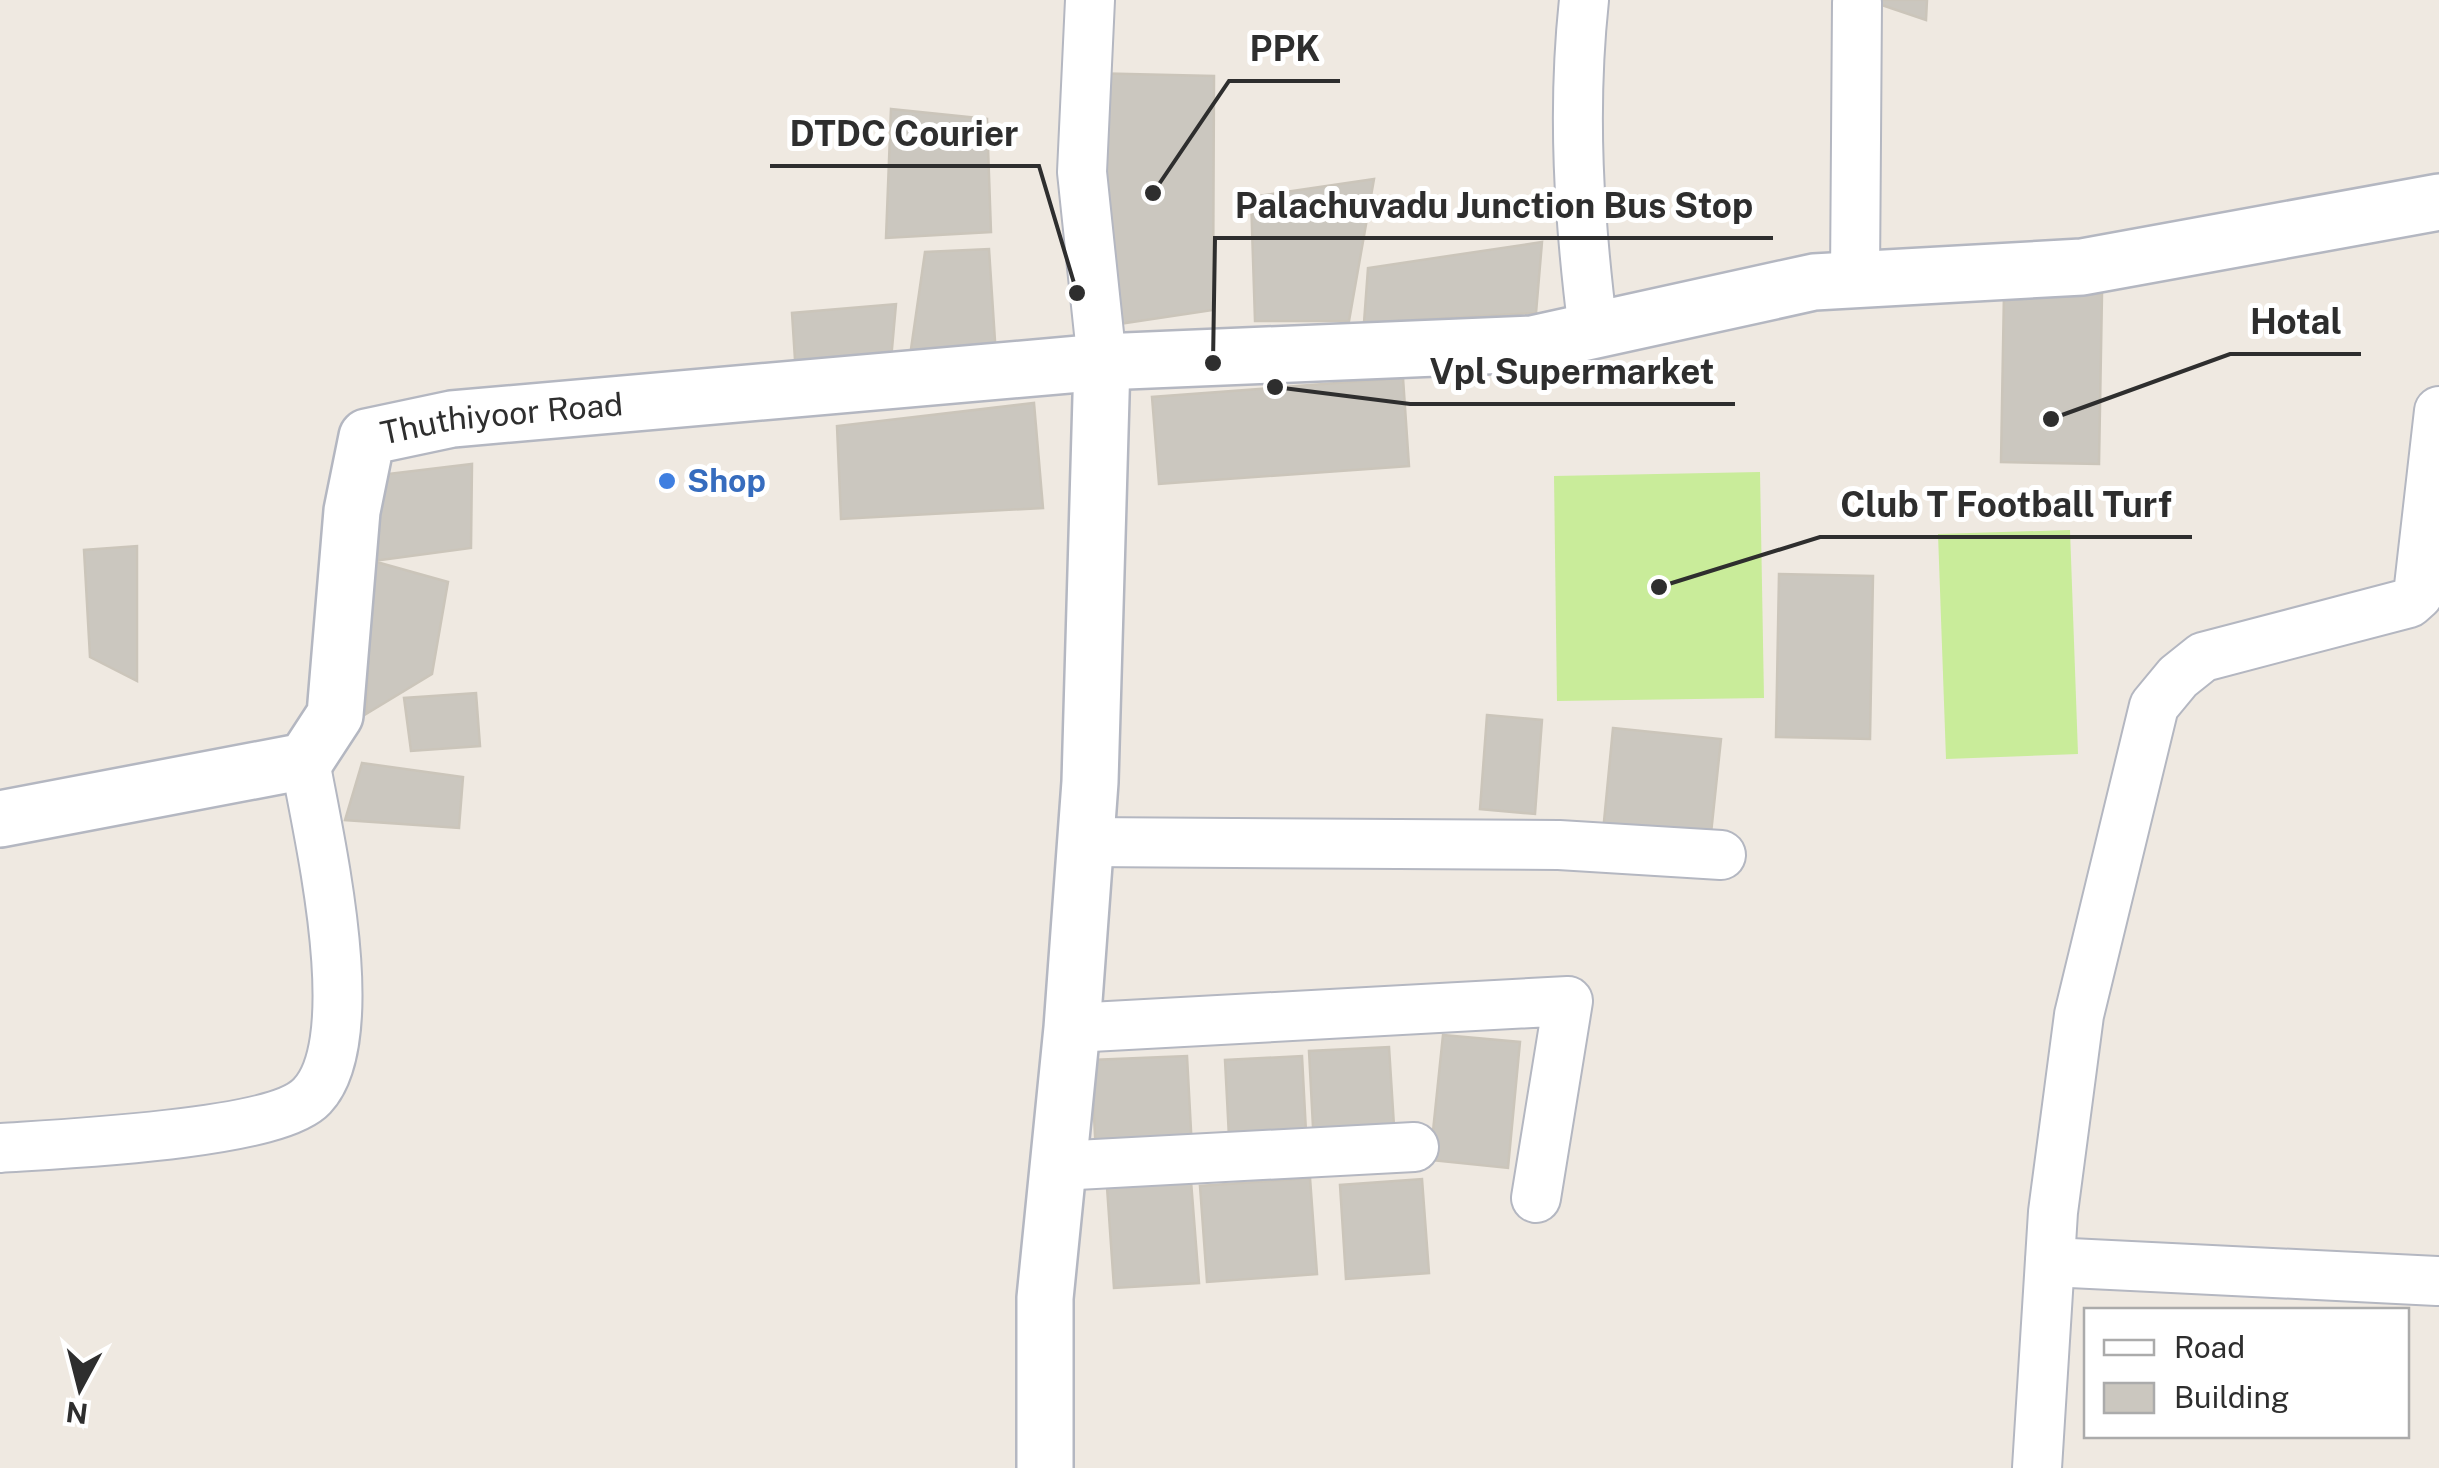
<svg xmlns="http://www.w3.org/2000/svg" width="2439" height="1468" font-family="'Public Sans',sans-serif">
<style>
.pitch{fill:#c9ec9a}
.building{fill:#cbc7bf;stroke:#cbc5ba;stroke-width:2.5}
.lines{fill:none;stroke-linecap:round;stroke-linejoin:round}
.minor-casing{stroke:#b4b7c1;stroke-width:52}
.secondary-casing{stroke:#b4b7c1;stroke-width:60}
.minor{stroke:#fff;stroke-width:48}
.secondary{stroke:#fff;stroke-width:55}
.shop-dot{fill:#3f7fe0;stroke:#fff;stroke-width:4}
.labels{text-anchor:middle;stroke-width:10;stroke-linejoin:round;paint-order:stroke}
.street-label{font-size:32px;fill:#2e2e2e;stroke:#fff}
.shop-label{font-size:32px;font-weight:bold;fill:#366cbe;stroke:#fff;text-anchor:start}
.leader{fill:none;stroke:#2e2e2e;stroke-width:4}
.callout-dot{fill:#2e2e2e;stroke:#fff;stroke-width:4}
.callout-label{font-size:35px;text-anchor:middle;font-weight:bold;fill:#2e2e2e;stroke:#fff;stroke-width:10;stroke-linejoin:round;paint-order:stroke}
</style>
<rect width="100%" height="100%" fill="#efe9e1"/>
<g class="pitch">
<polygon points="1760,472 1764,698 1557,701 1554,476"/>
<polygon points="2070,530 2078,754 1946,759 1938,534"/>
</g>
<g class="building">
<polygon points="1867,0 1927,0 1926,20"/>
<polygon points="1086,73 1214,76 1213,310 1099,327"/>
<polygon points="891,109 987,119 991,232 886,238"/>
<polygon points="1374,179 1349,321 1255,321 1251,197"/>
<polygon points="1542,242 1536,313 1364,323 1368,268"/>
<polygon points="989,249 996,356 909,363 925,252"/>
<polygon points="2004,292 2102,294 2099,464 2001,462"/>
<polygon points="896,304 891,360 796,375 792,313"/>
<polygon points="1403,378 1409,466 1159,484 1152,397"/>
<polygon points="1034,403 1043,508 841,519 837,426"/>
<polygon points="472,464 471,548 373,561 379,475"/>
<polygon points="137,546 137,681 90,657 84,550"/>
<polygon points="373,561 448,582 432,674 366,714"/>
<polygon points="1779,574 1873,576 1870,739 1776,737"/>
<polygon points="476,693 480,746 411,751 404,698"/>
<polygon points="1487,715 1542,720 1535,814 1480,809"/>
<polygon points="1613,728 1721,739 1710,843 1603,832"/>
<polygon points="362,763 463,777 459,828 345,820"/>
<polygon points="1443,1035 1520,1042 1508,1168 1430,1160"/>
<polygon points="1389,1047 1395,1142 1314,1146 1309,1051"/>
<polygon points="1187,1056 1192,1149 1096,1154 1091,1060"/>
<polygon points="1302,1056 1306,1132 1229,1137 1225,1060"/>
<polygon points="1310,1178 1317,1274 1207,1282 1200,1186"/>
<polygon points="1422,1179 1429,1273 1346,1279 1340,1185"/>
<polygon points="1191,1181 1199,1283 1114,1288 1107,1187"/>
</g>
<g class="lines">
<g class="minor-casing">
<g id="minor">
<polyline points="1090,0 1082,172 1102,362"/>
<path d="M1584,0C1572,112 1579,219 1593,330"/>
<polyline points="1855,279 1857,3"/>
<polyline points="1084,842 1559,845 1721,855"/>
<polyline points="1072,1028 1568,1001 1536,1198"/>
<path d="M0,1148C59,1144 276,1135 312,1096C367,1038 318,835 305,761"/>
<polyline points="1058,1166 1414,1147"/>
<polyline points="2050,1262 2437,1281"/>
<polyline points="2037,1468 2053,1212 2079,1015 2154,706 2178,677 2203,657 2409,603 2418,595 2439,411"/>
</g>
</g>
<g class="secondary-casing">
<g id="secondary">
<path id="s1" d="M0,819L305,761L335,715L352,511L367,437L452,419L1102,362L1532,344L1814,282L2082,267L2439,202"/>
<polyline points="1045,1468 1045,1298 1072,1028 1090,782 1102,362"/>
</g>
</g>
<use href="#minor" class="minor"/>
<use href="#secondary" class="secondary"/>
</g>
<circle class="shop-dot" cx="667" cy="481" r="10"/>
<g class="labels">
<g class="street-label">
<text dy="11" stroke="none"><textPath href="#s1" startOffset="782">Thuthiyoor Road</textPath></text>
</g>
<g class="shop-label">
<text x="687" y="492">Shop</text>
</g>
</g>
<path class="leader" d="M1153 193L1229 81H1340M1077 293L1039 166H770M1213 363L1215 238H1773M2051 419L2230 354H2361M1275 387L1410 404H1735M1659 587L1820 537H2192"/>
<g class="callout-dot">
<circle cx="1153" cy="193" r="10"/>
<circle cx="1077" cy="293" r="10"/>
<circle cx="1213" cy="363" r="10"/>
<circle cx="2051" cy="419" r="10"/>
<circle cx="1275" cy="387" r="10"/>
<circle cx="1659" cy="587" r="10"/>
</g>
<g class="callout-label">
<text x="1285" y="61">PPK</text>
<text x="904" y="146">DTDC Courier</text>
<text x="1494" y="218">Palachuvadu Junction Bus Stop</text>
<text x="2296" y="334">Hotal</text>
<text x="1572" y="384">Vpl Supermarket</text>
<text x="2006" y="517">Club T Football Turf</text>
</g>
<rect x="2084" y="1308" width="325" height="130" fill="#ffffff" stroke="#ababab" stroke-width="2.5"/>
<rect x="2104" y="1340" width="50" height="15" fill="#ffffff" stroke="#ababab" stroke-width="2.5"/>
<text x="2174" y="1358" font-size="30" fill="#2e2e2e">Road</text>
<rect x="2104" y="1383" width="50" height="30" fill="#cbc7bf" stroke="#ababab" stroke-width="2.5"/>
<text x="2174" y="1408" font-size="30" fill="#2e2e2e">Building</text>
<g transform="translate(80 1388) rotate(187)" stroke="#ffffff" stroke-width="8" paint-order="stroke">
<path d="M0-8L18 38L0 25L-18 38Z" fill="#2e2e2e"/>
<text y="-15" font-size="28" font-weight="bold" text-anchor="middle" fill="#2e2e2e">N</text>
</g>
</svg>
